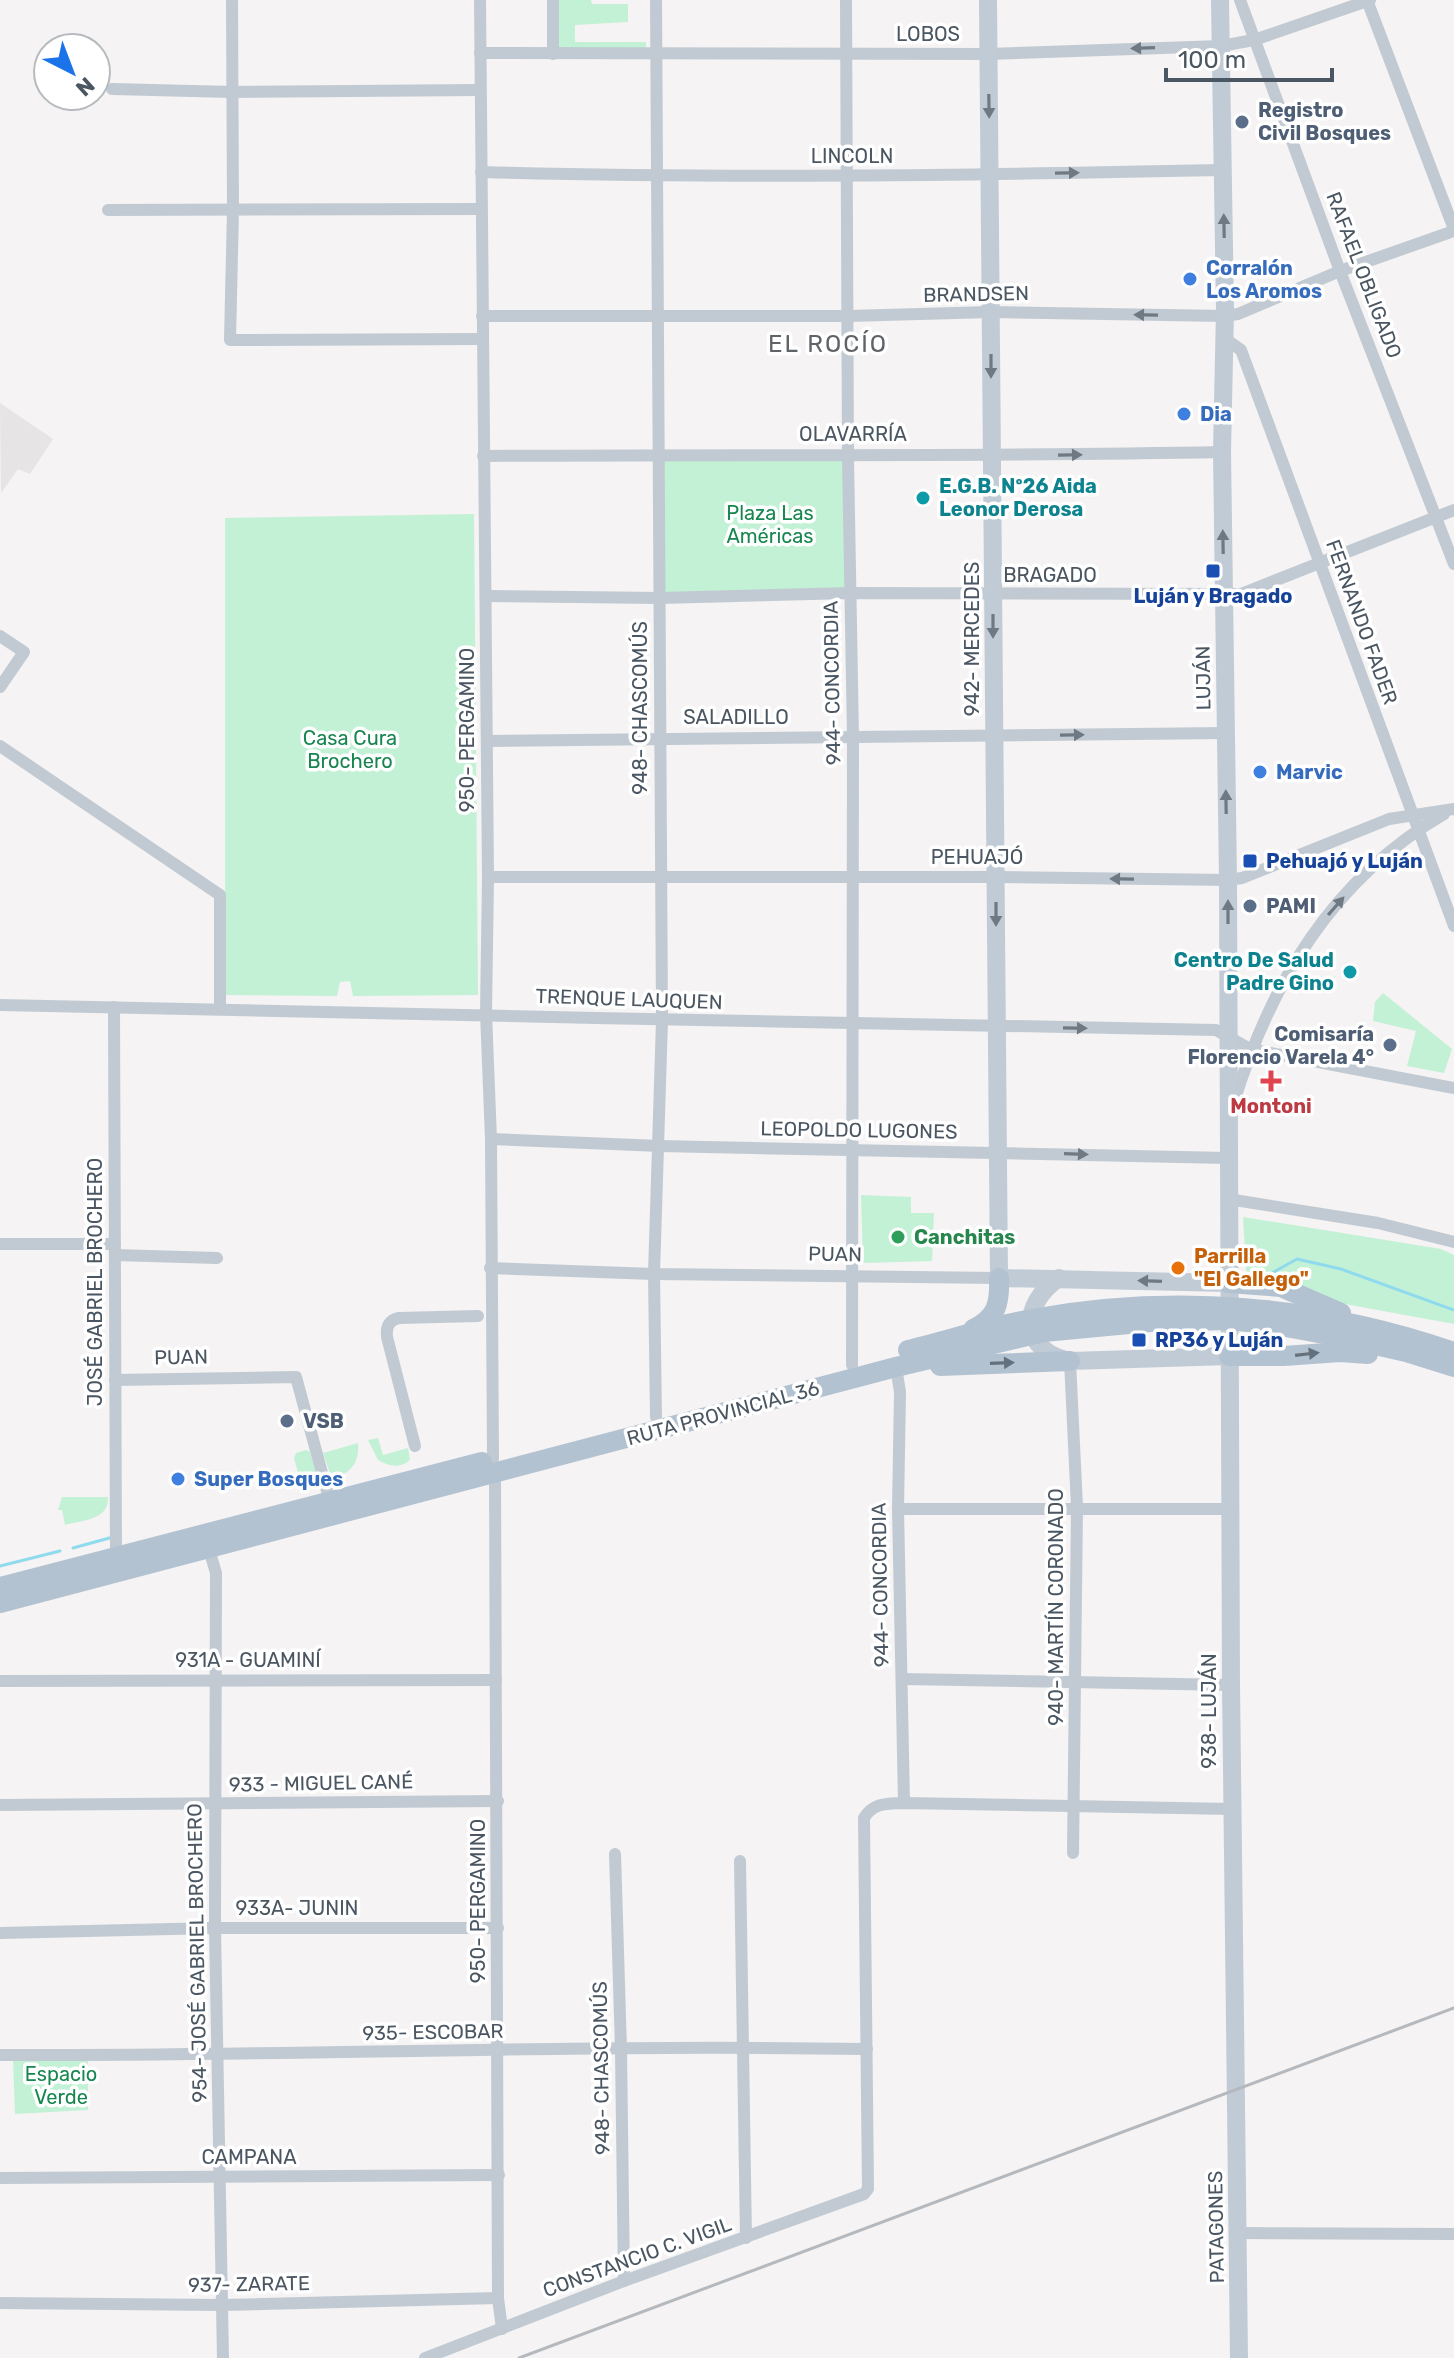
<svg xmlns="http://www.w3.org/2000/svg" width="1454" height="2358" font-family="Rubik,sans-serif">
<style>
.education{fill:#e6e4e5}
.green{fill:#c3f1d5}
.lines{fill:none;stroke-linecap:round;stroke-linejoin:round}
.stream{stroke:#90daee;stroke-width:3}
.street{stroke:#c1cad2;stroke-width:12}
.secondary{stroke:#c1cbd6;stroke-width:18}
.primary{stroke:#b3c2d1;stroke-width:20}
.rail{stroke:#b5b8bd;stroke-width:3}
.oneway{fill:#6e7983}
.oneway2{fill:#6e7984}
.oneway3{fill:#64717d}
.service-dot{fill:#5c6f8a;stroke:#fff;stroke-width:3}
.shop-dot{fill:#3f7fe0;stroke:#fff;stroke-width:3}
.culture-dot{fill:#0f9aa8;stroke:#fff;stroke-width:3}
.transit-dot{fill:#1a4fb4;stroke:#fff;stroke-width:3}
.health-dot{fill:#e0444e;stroke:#fff;stroke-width:3}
.leisure-dot{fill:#2e9e5b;stroke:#fff;stroke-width:3}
.food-dot{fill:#e8710a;stroke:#fff;stroke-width:3}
.labels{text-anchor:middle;stroke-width:7;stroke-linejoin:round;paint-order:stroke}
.street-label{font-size:20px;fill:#4a5661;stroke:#fff}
.service-label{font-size:20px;font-weight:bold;fill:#4e5e75;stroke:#fff;text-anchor:start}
.shop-label{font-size:20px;font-weight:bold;fill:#366cbe;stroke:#fff;text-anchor:start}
.culture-label{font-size:20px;font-weight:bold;fill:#0d838f;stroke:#fff;text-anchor:start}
.park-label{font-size:20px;fill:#17864f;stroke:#fff}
.transit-label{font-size:20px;font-weight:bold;fill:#164399;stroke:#fff;text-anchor:start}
.health-label{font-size:20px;font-weight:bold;fill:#be3a42;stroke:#fff}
.leisure-label{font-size:20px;font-weight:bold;fill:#27864d;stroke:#fff;text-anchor:start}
.food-label{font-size:20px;font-weight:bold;fill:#c56008;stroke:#fff;text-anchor:start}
.quarter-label{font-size:24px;letter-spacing:2px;fill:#5f6368;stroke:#fff}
</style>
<rect width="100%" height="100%" fill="#f5f3f3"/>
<polygon class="education" points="0,403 53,439 30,474 18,469 1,493"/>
<g class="green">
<polygon points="558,0 591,0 592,4 628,4 628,22 575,25 575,42 646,42 646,49 558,49"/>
<polygon points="848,453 851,593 660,598 658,455"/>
<polygon points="474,514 478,995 353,996 350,981 340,982 337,996 225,995 225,518"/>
<polygon points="1383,993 1452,1049 1444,1073 1407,1066 1416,1031 1373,1021 1375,1002"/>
<polygon points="861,1195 911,1197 911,1213 934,1213 932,1261 863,1263"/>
<polygon points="1243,1217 1441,1249 1454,1255 1454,1324 1247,1286"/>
<path d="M378,1438L383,1455L408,1448L410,1460C401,1469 388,1466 378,1460L368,1440Z"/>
<path d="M358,1443C360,1461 350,1477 331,1476L323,1453Z"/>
<polygon points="306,1450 310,1452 316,1471 314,1480 308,1484 300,1480 294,1458 296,1453"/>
<path d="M62,1497H108C109,1520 83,1520 65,1525L62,1510H58Z"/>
<polygon points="13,2060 88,2060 88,2110 15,2114"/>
</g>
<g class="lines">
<g class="stream">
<polyline points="1263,1278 1297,1259 1341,1269 1454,1310"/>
<polyline points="73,1548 113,1537"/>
<polyline points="0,1566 60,1551"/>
</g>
<g class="street">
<polyline points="232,0 233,210 230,340 482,339"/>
<polyline points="480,0 488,877 486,1013 491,1139 493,1459"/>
<polyline points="553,0 553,54"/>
<polyline points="846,0 848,459 853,737 852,1365"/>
<polyline points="1240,0 1340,271 1454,564"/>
<polyline points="1367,0 1454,229"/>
<polyline points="480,53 988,54 1221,46 1254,40 1370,0"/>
<polyline points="112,89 232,92 480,90"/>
<path d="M481,172C729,179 976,175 1223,170"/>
<polyline points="108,210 481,209"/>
<polyline points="482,316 848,316 991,312 1224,316 1238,314 1340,271 1454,231"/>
<polyline points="1224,338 1241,350 1454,926"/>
<path d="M483,456C729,454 976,457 1222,452"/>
<polyline points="486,596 660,598 851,593 1241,594 1454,510"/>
<polyline points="0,636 24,652 0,687"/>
<polyline points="487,741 1225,733"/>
<polyline points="0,746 220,895 220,1009"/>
<polyline points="488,877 996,877 1228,880 1242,878 1389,819 1454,809"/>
<path d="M0,1005C405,1012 811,1025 1216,1030L1250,1049L1454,1088"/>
<polyline points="114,1007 116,1557"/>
<path d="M1234,1102C1271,983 1332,879 1444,814"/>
<polyline points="491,1139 660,1146 1227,1158"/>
<polyline points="1228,1199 1378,1223 1454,1242"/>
<polyline points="0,1244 115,1244"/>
<polyline points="115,1255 217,1258"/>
<polyline points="490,1268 654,1274 999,1278"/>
<polyline points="1070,1361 1077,1507 1073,1853"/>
<polyline points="896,1367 900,1392 898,1509 904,1803"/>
<polyline points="115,1380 296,1377 330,1502"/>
<polyline points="656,1417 654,1274 662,1020 656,0"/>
<path d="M415,1446L387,1337C386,1327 389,1320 399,1318L478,1316"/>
<polyline points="495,1473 498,2298 502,2329"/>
<polyline points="898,1509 1231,1509"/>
<polyline points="209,1549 216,1573 215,1928 223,2358"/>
<polyline points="902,1679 1231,1685"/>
<polyline points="0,1681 496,1680"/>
<polyline points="0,1805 498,1801"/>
<polyline points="615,1854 621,2049 624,2281"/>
<polyline points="740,1861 746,2238"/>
<polyline points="0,1933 215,1928 498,1928"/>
<path d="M0,2055C289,2056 578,2044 867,2049"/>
<polyline points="0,2178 499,2175"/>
<polyline points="1239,2233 1454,2234"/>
<polyline points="0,2303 222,2305 498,2298"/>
<path d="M425,2358L624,2281L864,2194L868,2189L864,1818C874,1802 887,1804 904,1803L1232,1809"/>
</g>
<g class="secondary">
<polyline points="988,0 999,1278 1228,1283"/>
<polyline points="1220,0 1225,310 1222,452 1228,880 1231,1685 1239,2358"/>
<path d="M1059,1278C1020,1304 1020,1351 1070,1361L1229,1356"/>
</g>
<g class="primary">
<polyline points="1228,1283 1281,1287 1341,1313"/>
<path d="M973,1329C997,1318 1000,1303 999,1278"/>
<path d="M908,1350C949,1340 991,1326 1032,1319C1173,1293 1319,1305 1454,1352"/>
<polyline points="1229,1356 1284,1356 1340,1352 1368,1354"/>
<polyline points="940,1366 1070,1361"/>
<polyline points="0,1587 482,1462"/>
<polyline points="0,1603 896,1367 1044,1332 1150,1322 1229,1320 1275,1325 1340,1337 1406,1352 1454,1367"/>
</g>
<polyline class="rail" points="519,2358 1454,2008"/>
</g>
<defs><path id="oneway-solid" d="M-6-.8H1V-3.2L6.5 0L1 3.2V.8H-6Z" transform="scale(2)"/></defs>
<g class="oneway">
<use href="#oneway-solid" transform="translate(1143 48) rotate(178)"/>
<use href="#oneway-solid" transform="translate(1067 173) rotate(-1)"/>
<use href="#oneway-solid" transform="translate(1146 315) rotate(-179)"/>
<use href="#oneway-solid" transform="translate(1070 455) rotate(-1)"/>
<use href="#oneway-solid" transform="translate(1072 735) rotate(-1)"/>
<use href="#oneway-solid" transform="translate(1122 879) rotate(-179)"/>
<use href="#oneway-solid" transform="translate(1336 906) rotate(-49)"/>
<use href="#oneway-solid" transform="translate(1075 1028) rotate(1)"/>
<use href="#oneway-solid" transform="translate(1076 1154) rotate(2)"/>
</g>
<g class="oneway2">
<use href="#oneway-solid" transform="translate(989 106) rotate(89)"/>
<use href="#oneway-solid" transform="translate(1224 226) rotate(-91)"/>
<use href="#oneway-solid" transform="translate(991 366) rotate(90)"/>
<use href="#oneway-solid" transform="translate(1223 542) rotate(-91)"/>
<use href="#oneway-solid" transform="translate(993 626) rotate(90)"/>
<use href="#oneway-solid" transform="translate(1226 802) rotate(-91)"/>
<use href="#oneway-solid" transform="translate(1228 912) rotate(-90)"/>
<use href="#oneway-solid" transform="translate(996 914) rotate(90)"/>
<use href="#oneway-solid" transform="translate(1150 1281) rotate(-178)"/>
</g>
<g class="oneway3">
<use href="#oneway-solid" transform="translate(1307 1354) rotate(-7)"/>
<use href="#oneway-solid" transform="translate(1002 1363) rotate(-2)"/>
</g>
<g class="service-dot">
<circle cx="1242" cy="122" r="8"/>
<circle cx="1250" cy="906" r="8"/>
<circle cx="1390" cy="1045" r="8"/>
<circle cx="287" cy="1421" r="8"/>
</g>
<g class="shop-dot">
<circle cx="1190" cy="279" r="8"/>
<circle cx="1184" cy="414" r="8"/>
<circle cx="1260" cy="772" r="8"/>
<circle cx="178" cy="1479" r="8"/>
</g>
<g class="culture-dot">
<circle cx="923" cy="498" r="8"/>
<circle cx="1350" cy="972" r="8"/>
</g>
<g class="transit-dot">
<rect x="1205" y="563" width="16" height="16" rx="4"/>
<rect x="1242" y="853" width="16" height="16" rx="4"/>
<rect x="1131" y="1332" width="16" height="16" rx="4"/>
</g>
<path class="health-dot" d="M1267 1069h8v8h8v8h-8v8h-8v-8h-8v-8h8z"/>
<circle class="leisure-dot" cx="898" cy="1237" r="8"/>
<circle class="food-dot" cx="1178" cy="1268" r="8"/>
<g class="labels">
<g class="street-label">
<text x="928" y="41">LOBOS</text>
<text x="852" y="163">LINCOLN</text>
<text transform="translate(1364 275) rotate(69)" y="7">RAFAEL OBLIGADO</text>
<text transform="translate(976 294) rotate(-1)" y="7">BRANDSEN</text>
<text x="853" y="441">OLAVARRÍA</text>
<text x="1050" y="582">BRAGADO</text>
<text transform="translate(1362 622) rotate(70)" y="7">FERNANDO FADER</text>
<text transform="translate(972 639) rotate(-90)" y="7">942- MERCEDES</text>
<text transform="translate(1203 678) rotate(-91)" y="7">LUJÁN</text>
<text transform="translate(832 683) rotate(-91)" y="7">944- CONCORDIA</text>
<text transform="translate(640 708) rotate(-90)" y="7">948- CHASCOMÚS</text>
<text x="736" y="724">SALADILLO</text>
<text transform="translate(467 730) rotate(-90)" y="7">950- PERGAMINO</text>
<text x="977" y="864">PEHUAJÓ</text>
<text transform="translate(629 999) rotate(2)" y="7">TRENQUE LAUQUEN</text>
<text transform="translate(859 1130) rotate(1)" y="7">LEOPOLDO LUGONES</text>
<text transform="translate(835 1254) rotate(1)" y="7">PUAN</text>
<text transform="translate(95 1282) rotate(-90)" y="7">JOSÉ GABRIEL BROCHERO</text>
<text transform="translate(181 1357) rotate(-1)" y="7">PUAN</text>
<text transform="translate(723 1413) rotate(-15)" y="7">RUTA PROVINCIAL 36</text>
<text transform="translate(880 1585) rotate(-91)" y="7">944- CONCORDIA</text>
<text transform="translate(1056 1607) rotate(-90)" y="7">940- MARTÍN CORONADO</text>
<text x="248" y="1667">931A - GUAMINÍ</text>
<text transform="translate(1209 1711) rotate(-90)" y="7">938- LUJÁN</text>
<text transform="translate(321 1783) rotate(-1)" y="7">933 - MIGUEL CANÉ</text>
<text transform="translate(478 1901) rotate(-90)" y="7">950- PERGAMINO</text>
<text x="297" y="1915">933A- JUNIN</text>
<text transform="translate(197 1953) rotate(-91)" y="7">954- JOSÉ GABRIEL BROCHERO</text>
<text transform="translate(433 2032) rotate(-1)" y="7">935- ESCOBAR</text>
<text transform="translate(601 2068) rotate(-91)" y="7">948- CHASCOMÚS</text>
<text x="249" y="2164">CAMPANA</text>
<text transform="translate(1216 2227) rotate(-91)" y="7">PATAGONES</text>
<text transform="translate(637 2257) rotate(-20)" y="7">CONSTANCIO C. VIGIL</text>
<text transform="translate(249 2284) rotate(-1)" y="7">937- ZARATE</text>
</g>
<g class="service-label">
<text x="1258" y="117">Registro<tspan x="1258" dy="23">Civil Bosques</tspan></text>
<text x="1266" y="913">PAMI</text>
<text x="1374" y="1041" text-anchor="end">Comisaría<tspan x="1374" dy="23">Florencio Varela 4°</tspan></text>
<text x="303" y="1428">VSB</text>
</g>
<g class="shop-label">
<text x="1206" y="275">Corralón<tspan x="1206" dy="23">Los Aromos</tspan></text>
<text x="1200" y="421">Dia</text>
<text x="1276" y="779">Marvic</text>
<text x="194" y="1486">Super Bosques</text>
</g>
<g class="culture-label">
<text x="939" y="493">E.G.B. Nº26 Aida<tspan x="939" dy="23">Leonor Derosa</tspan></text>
<text x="1334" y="967" text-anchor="end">Centro De Salud<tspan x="1334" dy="23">Padre Gino</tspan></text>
</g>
<g class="park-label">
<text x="770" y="520">Plaza Las<tspan x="770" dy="23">Américas</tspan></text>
<text x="350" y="745">Casa Cura<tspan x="350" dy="23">Brochero</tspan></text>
<text x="61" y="2081">Espacio<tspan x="61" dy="23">Verde</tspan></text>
</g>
<g class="transit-label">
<text x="1213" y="603" text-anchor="middle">Luján y Bragado</text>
<text x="1266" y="868">Pehuajó y Luján</text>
<text x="1155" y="1347">RP36 y Luján</text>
</g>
<g class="health-label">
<text x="1271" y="1113">Montoni</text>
</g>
<g class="leisure-label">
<text x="914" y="1244">Canchitas</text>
</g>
<g class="food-label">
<text x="1194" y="1263">Parrilla<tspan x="1194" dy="23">"El Gallego"</tspan></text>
</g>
<g class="quarter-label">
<text x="828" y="352">EL ROCÍO</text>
</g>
</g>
<g transform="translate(72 72) rotate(138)"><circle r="38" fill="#ffffff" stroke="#b7bbc0" stroke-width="2"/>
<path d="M0-6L14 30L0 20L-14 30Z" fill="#1a73e8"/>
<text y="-12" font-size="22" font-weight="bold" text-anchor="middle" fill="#4a5661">N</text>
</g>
<path d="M1166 68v12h166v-12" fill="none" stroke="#4a5661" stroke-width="4"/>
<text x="1178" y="68" font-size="24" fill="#4a5661" stroke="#ffffff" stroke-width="6" paint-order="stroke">100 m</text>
</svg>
